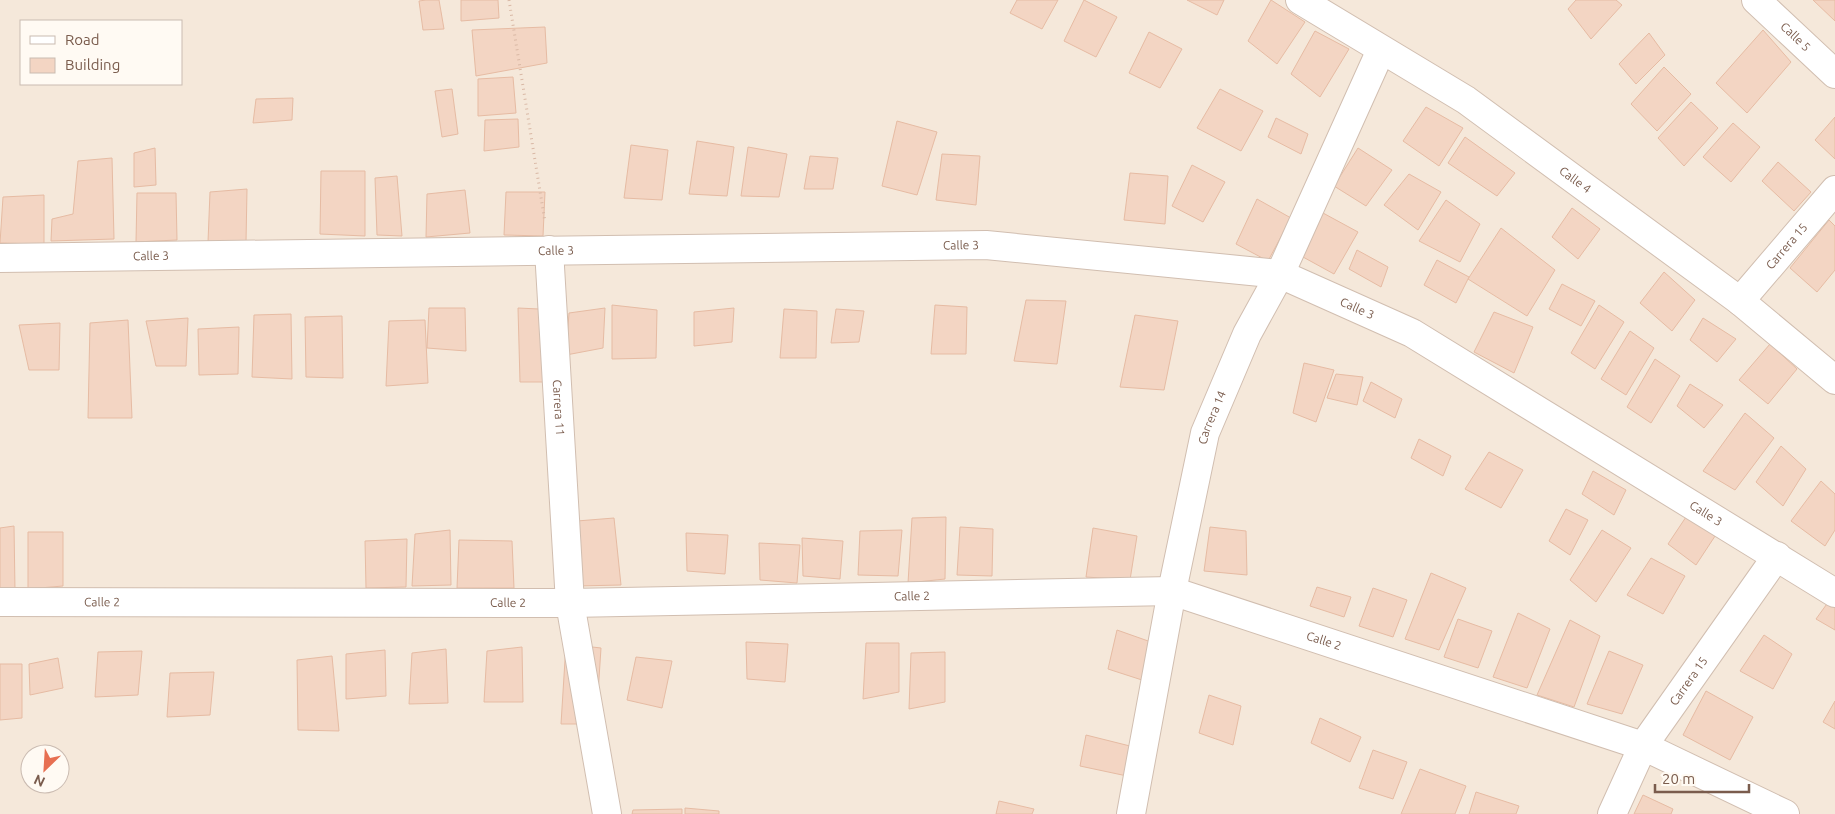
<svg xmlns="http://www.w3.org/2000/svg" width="1835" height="814" font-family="Ubuntu,sans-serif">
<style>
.residential{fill:#f5e8da;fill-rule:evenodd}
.building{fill:#f3d5c3;stroke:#e6bba3}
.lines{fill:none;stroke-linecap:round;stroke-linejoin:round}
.minor-casing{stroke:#d1beb0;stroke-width:30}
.path{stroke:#d9b8a5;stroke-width:3;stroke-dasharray:1 4;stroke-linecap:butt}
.minor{stroke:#fff;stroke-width:28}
.labels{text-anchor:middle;stroke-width:5;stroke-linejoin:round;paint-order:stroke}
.street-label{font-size:12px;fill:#7a5c4d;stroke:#fffaf3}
</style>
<rect width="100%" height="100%" fill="#fdf6ec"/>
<path class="residential" d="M0,0H1835V814H0ZM21,21H181V84H21ZM30,754H60V784H30Z"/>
<g class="building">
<polygon points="426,0 439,0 444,29 423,30 419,1"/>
<polygon points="461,0 498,0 499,18 461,21"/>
<polygon points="1017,0 1058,0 1042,29 1010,13"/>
<polygon points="1084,0 1117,17 1096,57 1064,41"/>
<polygon points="1187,0 1224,0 1217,15"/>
<polygon points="1271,0 1305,22 1277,64 1248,41"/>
<polygon points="1576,0 1616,0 1622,5 1591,39 1568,9"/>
<polygon points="1813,0 1835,0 1835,21"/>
<polygon points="545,27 547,63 476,76 472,30"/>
<polygon points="1763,30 1791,62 1747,113 1716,83"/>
<polygon points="1315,31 1349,49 1320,97 1291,74"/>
<polygon points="1149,32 1182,49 1160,88 1129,73"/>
<polygon points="1649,33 1665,55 1636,84 1619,64"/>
<polygon points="1664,67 1691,94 1657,131 1631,104"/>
<polygon points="513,77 516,113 478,116 478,79"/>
<polygon points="452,89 458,134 442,137 435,91"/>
<polygon points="1220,89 1263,111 1241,151 1197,128"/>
<polygon points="293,98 292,120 253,123 256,99"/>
<polygon points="1691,102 1718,128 1684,166 1658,138"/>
<polygon points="1426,107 1463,128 1439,166 1403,141"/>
<polygon points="1835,117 1835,159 1815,140"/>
<polygon points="1276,118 1308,134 1301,154 1268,137"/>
<polygon points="518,119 519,147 484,151 485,120"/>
<polygon points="897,121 937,132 917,195 882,186"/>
<polygon points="1733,123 1760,147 1731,182 1703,157"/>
<polygon points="1465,137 1515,173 1497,196 1448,163"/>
<polygon points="697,141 734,147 727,196 689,194"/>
<polygon points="631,145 668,150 662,200 624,198"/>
<polygon points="748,147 787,154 779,197 741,196"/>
<polygon points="155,148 156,185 134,187 134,153"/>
<polygon points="1358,148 1392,170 1366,206 1334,186"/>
<polygon points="942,154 980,156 976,205 936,200"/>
<polygon points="810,156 838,158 833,189 804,189"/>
<polygon points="112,158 114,239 51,241 52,219 73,214 78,161"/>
<polygon points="1778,162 1811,192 1794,211 1762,181"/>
<polygon points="1192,165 1225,182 1203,222 1172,206"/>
<polygon points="321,171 365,171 365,236 320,234"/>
<polygon points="1130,173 1168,176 1165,224 1124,220"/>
<polygon points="1409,174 1441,192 1418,230 1384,205"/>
<polygon points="397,176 402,236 377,235 375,178"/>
<polygon points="247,189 246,242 208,242 210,192"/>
<polygon points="465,190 470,233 426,237 427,194"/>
<polygon points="506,192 545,192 543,236 504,235"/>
<polygon points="137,193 176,193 177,240 136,242"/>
<polygon points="44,195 44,244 0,243 3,197"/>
<polygon points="1257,199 1291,218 1268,261 1236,244"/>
<polygon points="1446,200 1480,224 1460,262 1419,241"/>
<polygon points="1572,208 1600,229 1578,259 1552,237"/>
<polygon points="1323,213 1358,232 1334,274 1303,257"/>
<polygon points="1829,220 1835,226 1835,270 1817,292 1790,268"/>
<polygon points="1501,228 1555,270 1527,316 1468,279"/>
<polygon points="1357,250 1388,267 1381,287 1349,269"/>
<polygon points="1437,260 1469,277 1456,303 1424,285"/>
<polygon points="1664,272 1695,300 1672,331 1640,303"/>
<polygon points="1562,284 1595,301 1581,326 1549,309"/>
<polygon points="1026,300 1066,301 1057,364 1014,361"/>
<polygon points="612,305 657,310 656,358 612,359"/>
<polygon points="935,305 967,307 966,354 931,354"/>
<polygon points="1599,305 1624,322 1595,369 1571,353"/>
<polygon points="429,308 465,308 466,351 427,348"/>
<polygon points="518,308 560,310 558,382 520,382"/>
<polygon points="605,308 603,348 566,355 569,313"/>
<polygon points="734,308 732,342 694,346 694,312"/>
<polygon points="784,309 817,311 816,358 780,358"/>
<polygon points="836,309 864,311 859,342 831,343"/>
<polygon points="1494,312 1533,327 1514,373 1474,352"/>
<polygon points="291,314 292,379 252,377 254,315"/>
<polygon points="1135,315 1178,321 1164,390 1120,387"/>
<polygon points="342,316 343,378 306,377 305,317"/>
<polygon points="188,318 186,366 156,366 146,321"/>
<polygon points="1703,318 1736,339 1717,362 1690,340"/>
<polygon points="128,320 132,418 88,418 90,323"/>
<polygon points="425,320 428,383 386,386 389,321"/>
<polygon points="60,323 59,370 29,370 19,325"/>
<polygon points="239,327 238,374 199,375 198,329"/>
<polygon points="1630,331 1654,348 1626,395 1601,379"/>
<polygon points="1770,344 1797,369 1768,404 1739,380"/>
<polygon points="1655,359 1680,376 1651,423 1627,407"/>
<polygon points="1304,363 1334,370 1316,422 1293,413"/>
<polygon points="1336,374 1363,377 1357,405 1327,398"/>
<polygon points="1371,382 1402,399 1395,418 1363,401"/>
<polygon points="1690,384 1723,405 1704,428 1677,406"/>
<polygon points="1745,413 1774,438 1735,490 1703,471"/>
<polygon points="1419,439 1451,456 1443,476 1411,458"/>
<polygon points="1781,446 1806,469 1783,506 1756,482"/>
<polygon points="1489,452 1523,470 1501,508 1465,489"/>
<polygon points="1593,471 1626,490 1614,515 1582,494"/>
<polygon points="1821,481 1835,494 1835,530 1825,546 1791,521"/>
<polygon points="1692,508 1721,527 1696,565 1668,544"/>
<polygon points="1566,509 1588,520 1570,555 1549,541"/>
<polygon points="946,517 945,579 908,583 912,518"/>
<polygon points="614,518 621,585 577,586 577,521"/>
<polygon points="14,526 15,591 0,592 0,528"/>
<polygon points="960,527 993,529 992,576 957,575"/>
<polygon points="1210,527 1246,531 1247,575 1204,571"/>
<polygon points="1093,528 1137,536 1130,580 1086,577"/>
<polygon points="450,530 451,585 412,586 415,534"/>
<polygon points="902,530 898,576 858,575 860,531"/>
<polygon points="1602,530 1631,548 1596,602 1570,580"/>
<polygon points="28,532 63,532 63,586 28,589"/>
<polygon points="686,533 728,535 725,574 687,571"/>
<polygon points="802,538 843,541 840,579 803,576"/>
<polygon points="407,539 406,587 366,588 365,541"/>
<polygon points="459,540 512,541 514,588 457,588"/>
<polygon points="759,543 800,545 797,583 760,580"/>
<polygon points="1651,558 1685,576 1663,614 1627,595"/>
<polygon points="1431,573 1466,588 1439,650 1405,639"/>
<polygon points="1317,587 1351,597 1344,617 1310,606"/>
<polygon points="1373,588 1407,600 1393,637 1359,626"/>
<polygon points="1829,601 1835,605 1835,630 1816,619"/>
<polygon points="1518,613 1550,629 1527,688 1493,677"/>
<polygon points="1458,619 1492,631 1478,668 1444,657"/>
<polygon points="1570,620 1600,636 1574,707 1537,695"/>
<polygon points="1117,630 1151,642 1142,680 1108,669"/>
<polygon points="1764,635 1792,654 1773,689 1740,671"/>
<polygon points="746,642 788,644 785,682 747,679"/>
<polygon points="866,643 899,643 899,692 863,699"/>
<polygon points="566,644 601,648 596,724 561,724"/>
<polygon points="522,647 523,702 484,702 487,651"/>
<polygon points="446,649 448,703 409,704 412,653"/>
<polygon points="385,650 386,696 346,699 346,654"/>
<polygon points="142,651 138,695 95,697 98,652"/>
<polygon points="1609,651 1643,665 1622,714 1587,704"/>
<polygon points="945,652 945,702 909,709 911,653"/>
<polygon points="332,656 339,731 298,730 297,660"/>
<polygon points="636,657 672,661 662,708 627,700"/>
<polygon points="58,658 63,688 30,695 29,664"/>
<polygon points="0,664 22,664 22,718 0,720"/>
<polygon points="214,672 210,715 167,717 170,673"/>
<polygon points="1706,691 1753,717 1730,760 1683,735"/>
<polygon points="1209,695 1241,706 1233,745 1199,733"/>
<polygon points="1835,701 1835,729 1823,722"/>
<polygon points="1320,718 1361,737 1350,762 1311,743"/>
<polygon points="1086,735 1134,747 1127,776 1080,766"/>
<polygon points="1373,750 1407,762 1393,799 1359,788"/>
<polygon points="1420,769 1466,786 1455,814 1401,814"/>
<polygon points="1476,792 1519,806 1516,814 1469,814"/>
<polygon points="1643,795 1673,809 1671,814 1634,814"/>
<polygon points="999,801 1034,809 1032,814 996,814"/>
<polygon points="685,808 719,811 719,814 685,814"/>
<polygon points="682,809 682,814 632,814 633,810"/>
</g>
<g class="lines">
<g class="minor-casing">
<g id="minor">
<path id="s1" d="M1300,0L1466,100L1740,301L1835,380"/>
<path id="s2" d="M1756,0L1835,74"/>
<path id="s3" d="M549,250L570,603L607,814"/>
<path id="s4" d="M0,258L986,245L1280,274L1412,333L1835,593"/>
<path id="s5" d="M1740,301L1835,190"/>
<path id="s6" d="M0,602L570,603L1172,591L1643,746L1785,814"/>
<path id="s7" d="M1131,814L1172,591L1205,433L1247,334L1280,274L1381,50"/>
<path id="s8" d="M1612,814L1643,746L1777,556"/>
</g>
</g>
<polyline class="path" points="509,0 545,222"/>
<use href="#minor" class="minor"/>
</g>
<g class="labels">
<g class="street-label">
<text dy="4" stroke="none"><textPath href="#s2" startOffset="54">Calle 5</textPath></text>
<text dy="4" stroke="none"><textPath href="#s1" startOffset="329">Calle 4</textPath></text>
<text dy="4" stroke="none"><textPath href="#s4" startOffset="961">Calle 3</textPath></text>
<text dy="4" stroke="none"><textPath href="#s5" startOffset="72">Carrera 15</textPath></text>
<text dy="4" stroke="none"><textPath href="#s4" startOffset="556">Calle 3</textPath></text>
<text dy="4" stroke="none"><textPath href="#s4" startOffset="151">Calle 3</textPath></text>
<text dy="4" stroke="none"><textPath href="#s4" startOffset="1366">Calle 3</textPath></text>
<text dy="4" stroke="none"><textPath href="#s3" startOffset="158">Carrera 11</textPath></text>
<text dy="4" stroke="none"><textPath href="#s7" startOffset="405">Carrera 14</textPath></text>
<text dy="4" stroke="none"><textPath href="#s4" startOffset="1771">Calle 3</textPath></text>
<text dy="4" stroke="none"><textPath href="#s6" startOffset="912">Calle 2</textPath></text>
<text dy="4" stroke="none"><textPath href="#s6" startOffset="102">Calle 2</textPath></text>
<text dy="4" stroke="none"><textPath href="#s6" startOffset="508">Calle 2</textPath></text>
<text dy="4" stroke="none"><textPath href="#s6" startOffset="1332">Calle 2</textPath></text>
<text dy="4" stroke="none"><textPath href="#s8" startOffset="154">Carrera 15</textPath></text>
</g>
</g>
<rect x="20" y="20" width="162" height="65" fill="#fffaf3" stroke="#cabbb1"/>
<rect x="30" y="36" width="25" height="8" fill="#ffffff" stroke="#cabbb1"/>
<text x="65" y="45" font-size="15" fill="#7a5c4d">Road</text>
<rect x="30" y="58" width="25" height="15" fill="#f3d5c3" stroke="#cabbb1"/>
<text x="65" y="70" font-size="15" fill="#7a5c4d">Building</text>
<g transform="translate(45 769) rotate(205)"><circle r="24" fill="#fffaf3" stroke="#cabbb1"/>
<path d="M0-4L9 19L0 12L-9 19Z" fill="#e76f51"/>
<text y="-8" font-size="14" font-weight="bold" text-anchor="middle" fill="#7a5c4d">N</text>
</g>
<path d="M1655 784v8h94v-8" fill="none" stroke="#7a5c4d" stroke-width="2.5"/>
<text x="1662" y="784" font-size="15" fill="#7a5c4d" stroke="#fffaf3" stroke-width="4" paint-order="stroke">20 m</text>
</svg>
